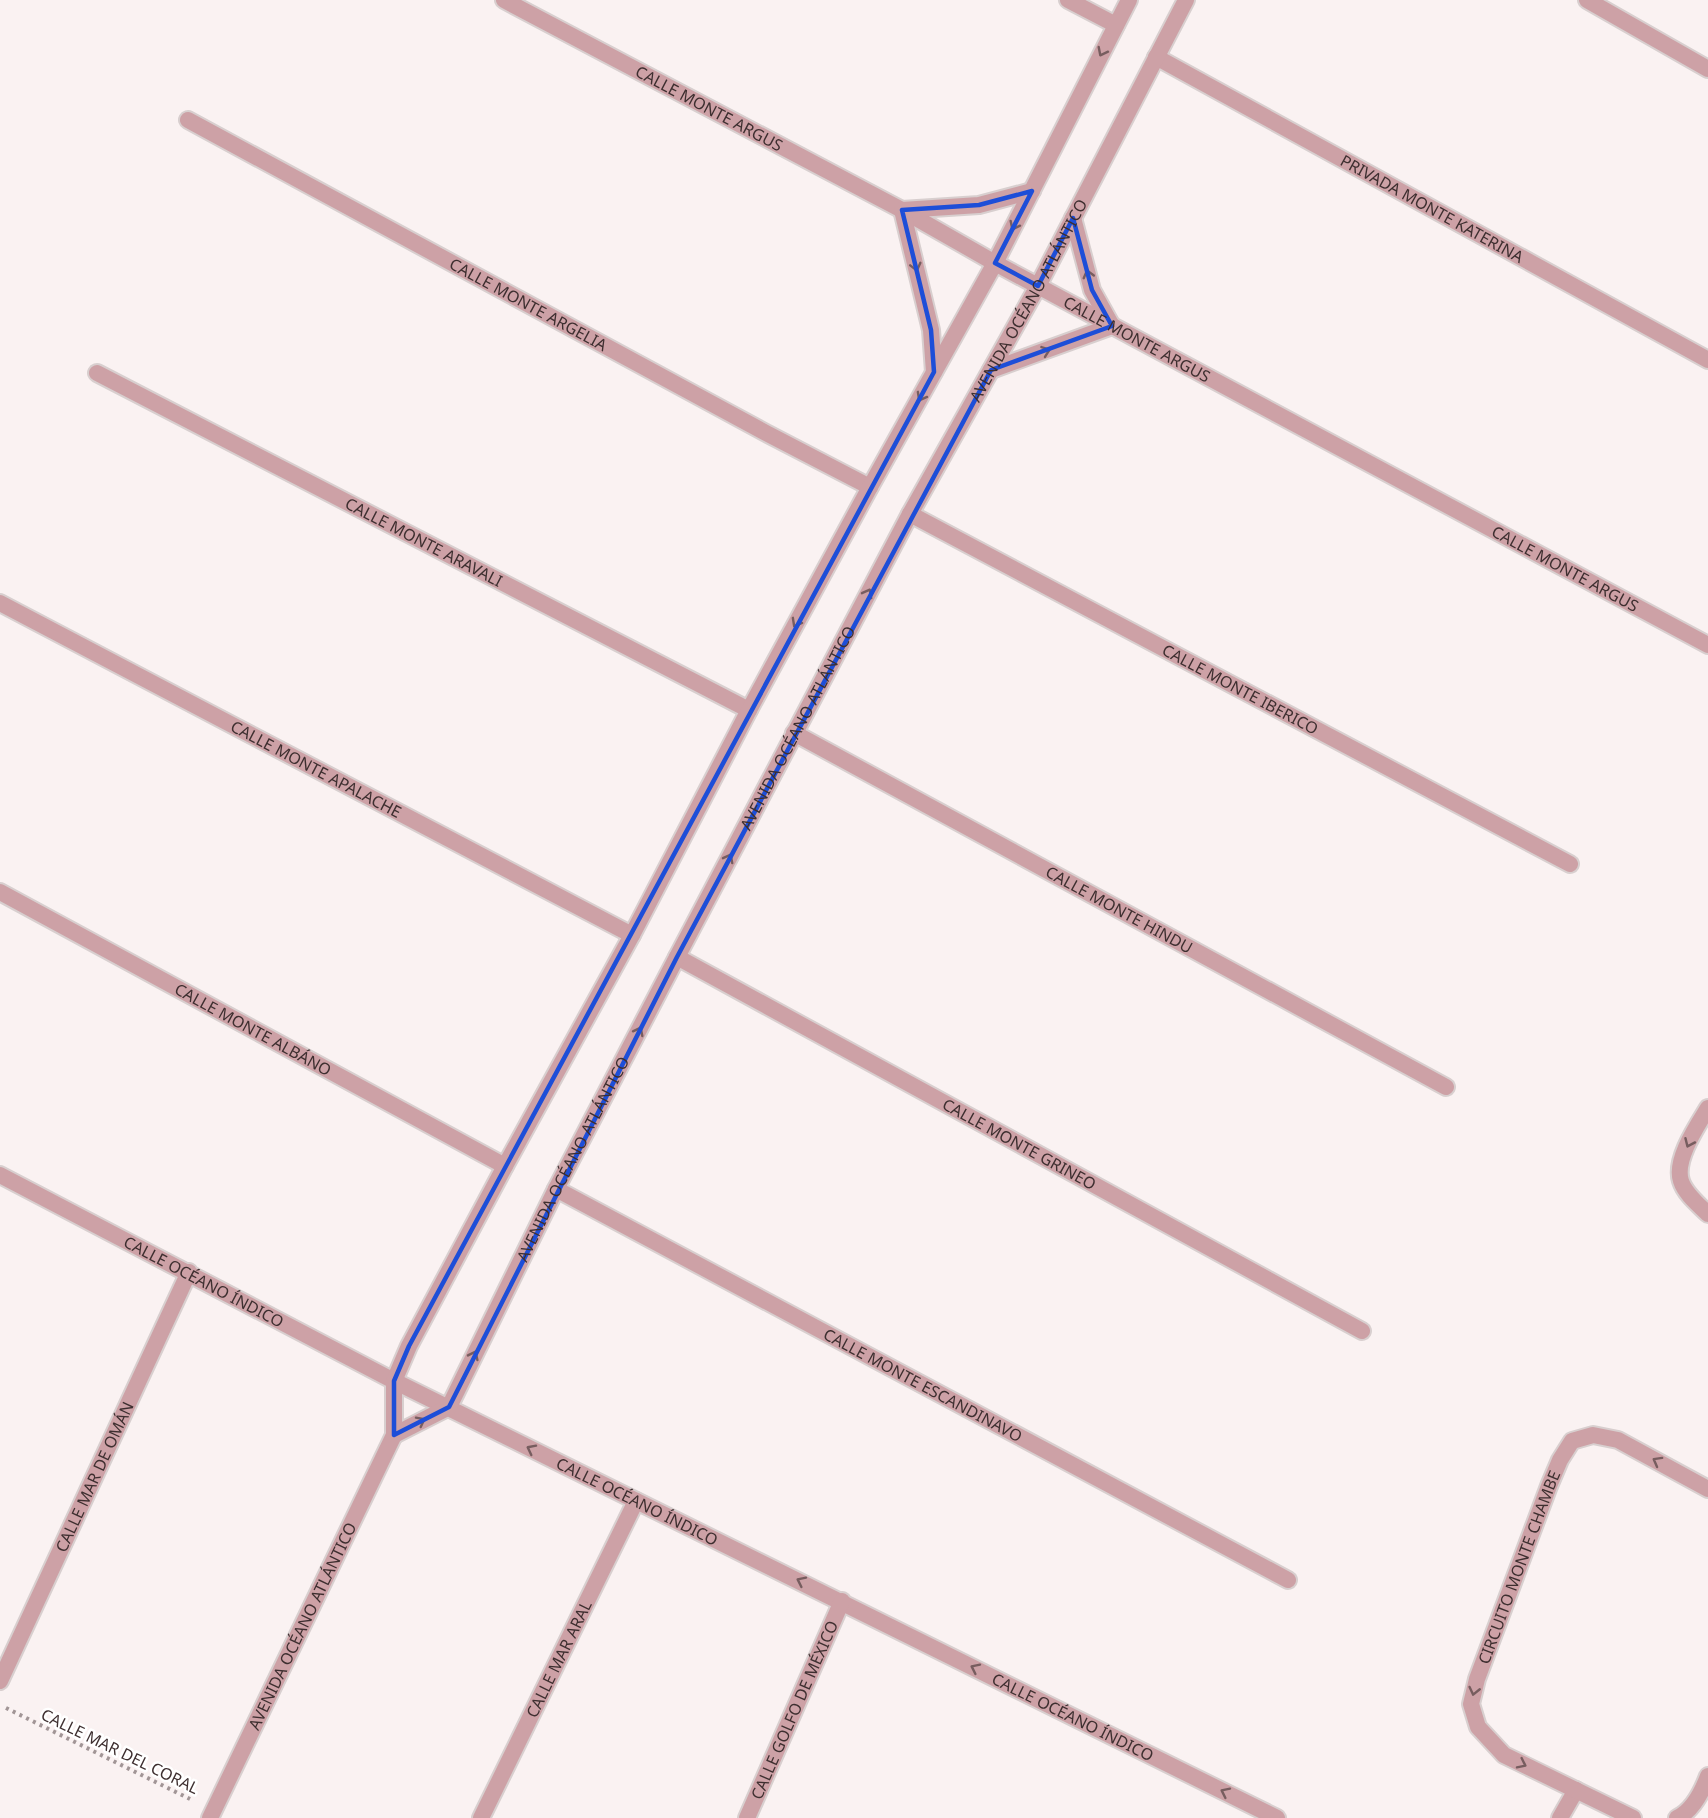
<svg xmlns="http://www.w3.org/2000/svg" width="1708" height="1818" font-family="'Noto Sans',sans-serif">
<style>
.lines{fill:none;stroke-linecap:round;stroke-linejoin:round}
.minor-casing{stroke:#d8cfcf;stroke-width:20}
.path{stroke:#a19596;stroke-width:4;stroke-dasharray:3 4.5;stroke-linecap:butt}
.minor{stroke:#cda1a6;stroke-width:16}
.oneway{stroke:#775d5f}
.marked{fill:none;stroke:#1d4ed8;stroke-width:4.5;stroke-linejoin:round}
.labels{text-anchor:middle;stroke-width:5;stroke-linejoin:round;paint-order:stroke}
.street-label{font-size:16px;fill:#3e2f30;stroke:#fff}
</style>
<rect width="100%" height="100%" fill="#faf2f2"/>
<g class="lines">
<g class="minor-casing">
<g id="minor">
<path id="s1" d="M504,0L902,210L995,263L1708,645"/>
<polyline points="1068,0 1116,25"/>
<polyline points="1587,0 1708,69"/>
<path id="s2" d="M1156,57L1708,360"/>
<path id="s3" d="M188,120L766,433L870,487"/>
<polyline points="991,370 1112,326 1092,290 1073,218"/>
<polyline points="934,372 931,330 902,210 979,205 1032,191"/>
<path id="s4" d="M97,373L749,710"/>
<path id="s5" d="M910,514L1570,864"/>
<path id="s6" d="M0,603L632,935"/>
<path id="s7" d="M794,733L1446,1087"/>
<path id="s8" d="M0,892L505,1166"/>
<path id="s9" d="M677,957L1362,1331"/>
<path d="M1708,1108C1697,1126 1674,1160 1681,1181C1685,1194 1699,1205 1708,1214"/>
<path id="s10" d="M0,1175L394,1381L1277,1818"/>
<path id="s11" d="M556,1189L1288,1580"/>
<path id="s12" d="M394,1435L449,1407L556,1189L677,957L910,514L1038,286L1186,0"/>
<path id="s13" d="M0,1681L189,1272"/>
<path id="s14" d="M210,1818L394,1435V1381L409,1346L505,1166L632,935L749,710L870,487L995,263L1129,0"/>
<path id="s15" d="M481,1818L636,1501"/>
<path id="s16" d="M747,1818L842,1601"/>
<polyline points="1560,1818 1576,1790"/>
<path id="s17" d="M1633,1818L1504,1755L1478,1727L1471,1704L1477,1679L1549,1486L1560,1460L1572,1441L1593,1435L1618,1440L1708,1489"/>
<path d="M1677,1818C1692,1811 1702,1792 1708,1776"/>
</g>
</g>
<polyline class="path" points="6,1708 190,1799"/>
<use href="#minor" class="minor"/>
</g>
<defs><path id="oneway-chevron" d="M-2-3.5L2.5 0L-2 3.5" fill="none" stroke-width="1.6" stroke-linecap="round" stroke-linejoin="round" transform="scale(1.5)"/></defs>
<g class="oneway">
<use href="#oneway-chevron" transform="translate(1102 52) rotate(117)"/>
<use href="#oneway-chevron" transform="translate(1014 226) rotate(117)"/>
<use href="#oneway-chevron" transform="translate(916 267) rotate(76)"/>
<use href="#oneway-chevron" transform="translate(1088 274) rotate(-105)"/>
<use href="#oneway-chevron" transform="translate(1046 351) rotate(-20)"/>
<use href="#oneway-chevron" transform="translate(921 397) rotate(119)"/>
<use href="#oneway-chevron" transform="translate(868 593) rotate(-62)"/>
<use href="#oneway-chevron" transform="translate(796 623) rotate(119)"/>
<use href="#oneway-chevron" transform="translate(729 858) rotate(-62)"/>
<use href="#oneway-chevron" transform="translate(639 1031) rotate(-63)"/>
<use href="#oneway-chevron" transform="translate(1689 1143) rotate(114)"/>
<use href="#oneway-chevron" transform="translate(474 1355) rotate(-64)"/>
<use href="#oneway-chevron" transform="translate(421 1421) rotate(-27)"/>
<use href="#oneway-chevron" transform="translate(531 1449) rotate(-153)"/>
<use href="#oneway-chevron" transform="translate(1657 1461) rotate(-151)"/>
<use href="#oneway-chevron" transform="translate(801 1581) rotate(-154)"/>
<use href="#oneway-chevron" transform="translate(975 1668) rotate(-154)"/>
<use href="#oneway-chevron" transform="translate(1474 1691) rotate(103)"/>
<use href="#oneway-chevron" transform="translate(1522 1764) rotate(26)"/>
<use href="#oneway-chevron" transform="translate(1225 1792) rotate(-154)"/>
</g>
<path class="marked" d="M1032,191L995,263L1038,286L1073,218L1092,290L1112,326L991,370L677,957L449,1407L394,1435V1381L409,1346L934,372L931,330L902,210L979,205Z"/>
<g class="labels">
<g class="street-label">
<text dy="6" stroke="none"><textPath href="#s1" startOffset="232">CALLE MONTE ARGUS</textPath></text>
<text dy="6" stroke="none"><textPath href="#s2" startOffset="315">PRIVADA MONTE KATERINA</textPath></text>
<text dy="6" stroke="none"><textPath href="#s12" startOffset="1311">AVENIDA OCÉANO ATLÁNTICO</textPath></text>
<text dy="6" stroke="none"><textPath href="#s3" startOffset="387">CALLE MONTE ARGELIA</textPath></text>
<text dy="6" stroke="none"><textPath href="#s1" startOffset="718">CALLE MONTE ARGUS</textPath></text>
<text dy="6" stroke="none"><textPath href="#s4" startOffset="368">CALLE MONTE ARAVALI</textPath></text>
<text dy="6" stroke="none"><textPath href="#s1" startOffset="1204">CALLE MONTE ARGUS</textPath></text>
<text dy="6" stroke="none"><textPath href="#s5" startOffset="374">CALLE MONTE IBERICO</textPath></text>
<text dy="6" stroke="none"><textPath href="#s12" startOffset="825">AVENIDA OCÉANO ATLÁNTICO</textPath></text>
<text dy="6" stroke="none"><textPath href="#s6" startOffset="357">CALLE MONTE APALACHE</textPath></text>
<text dy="6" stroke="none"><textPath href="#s7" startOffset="370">CALLE MONTE HINDU</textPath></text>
<text dy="6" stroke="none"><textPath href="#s8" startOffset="288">CALLE MONTE ALBÁNO</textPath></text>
<text dy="6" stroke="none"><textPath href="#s9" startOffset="390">CALLE MONTE GRINEO</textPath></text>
<text dy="6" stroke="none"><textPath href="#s12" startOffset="339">AVENIDA OCÉANO ATLÁNTICO</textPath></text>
<text dy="6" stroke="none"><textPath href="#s10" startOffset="230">CALLE OCÉANO ÍNDICO</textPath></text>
<text dy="6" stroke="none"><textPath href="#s11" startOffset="416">CALLE MONTE ESCANDINAVO</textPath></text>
<text dy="6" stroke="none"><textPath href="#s13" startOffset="225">CALLE MAR DE OMÁN</textPath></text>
<text dy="6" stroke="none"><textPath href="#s10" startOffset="716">CALLE OCÉANO ÍNDICO</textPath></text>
<text dy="6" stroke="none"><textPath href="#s17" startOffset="351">CIRCUITO MONTE CHAMBE</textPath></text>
<text dy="6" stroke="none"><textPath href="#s14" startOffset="213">AVENIDA OCÉANO ATLÁNTICO</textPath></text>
<text dy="6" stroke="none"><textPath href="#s15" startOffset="177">CALLE MAR ARAL</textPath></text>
<text dy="6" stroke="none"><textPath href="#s16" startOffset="118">CALLE GOLFO DE MÉXICO</textPath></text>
<text dy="6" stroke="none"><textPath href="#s10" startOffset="1202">CALLE OCÉANO ÍNDICO</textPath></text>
<text transform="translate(120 1751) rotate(26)" y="6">CALLE MAR DEL CORAL</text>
</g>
</g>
</svg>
